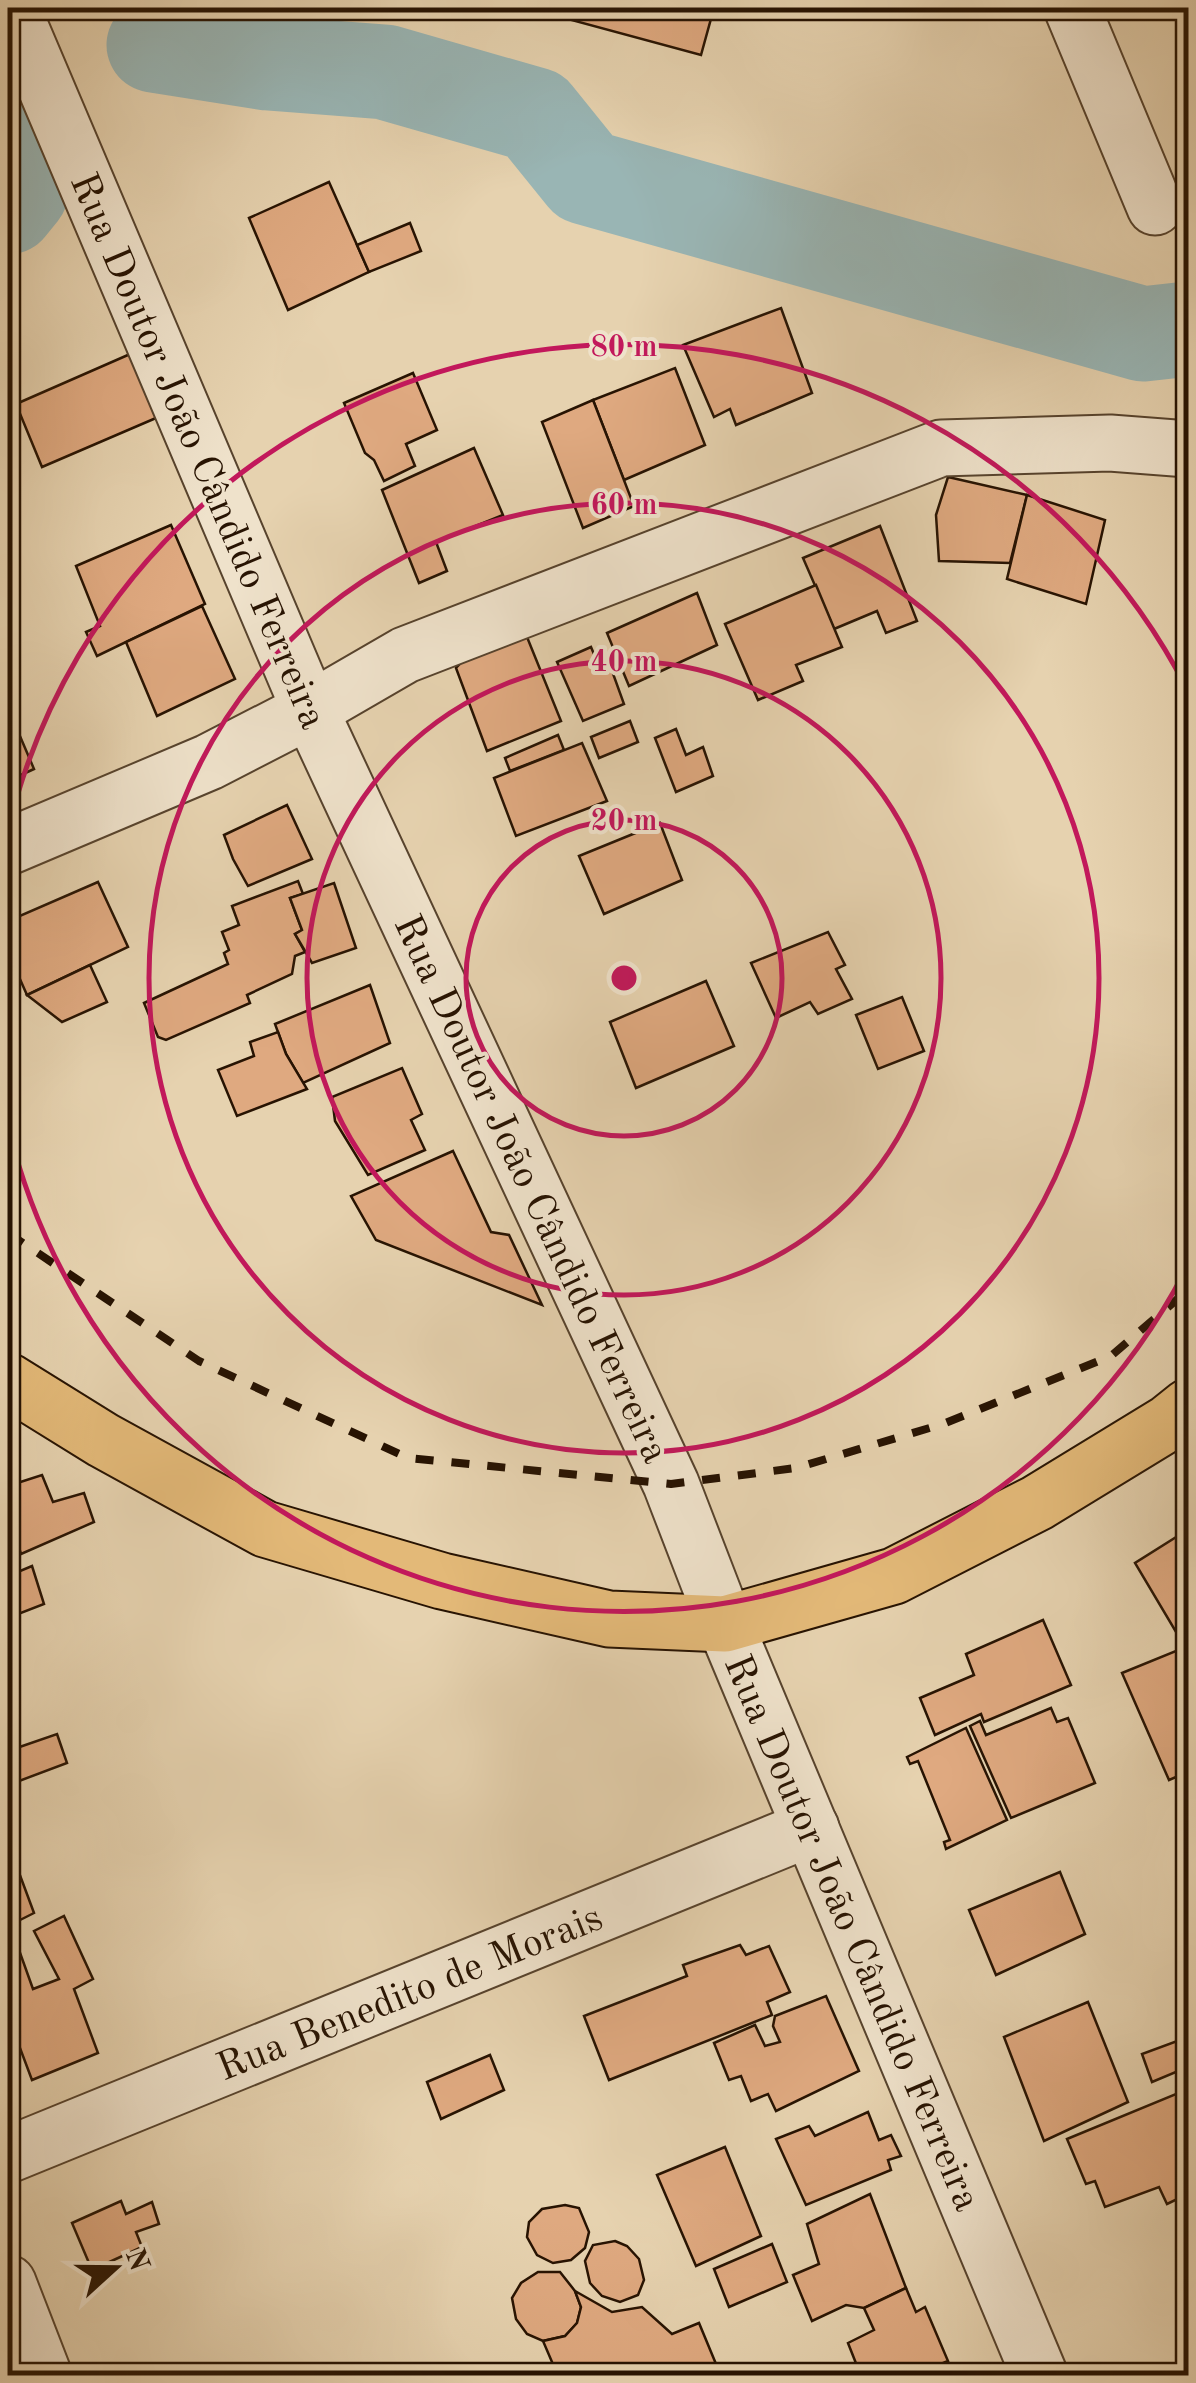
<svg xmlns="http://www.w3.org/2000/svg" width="1196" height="2383" font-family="'Old Standard TT',serif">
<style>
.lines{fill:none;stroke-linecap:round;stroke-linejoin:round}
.river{stroke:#99b5b4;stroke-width:95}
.building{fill:#dfa980;stroke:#271302;stroke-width:2.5}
.minor-casing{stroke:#57432d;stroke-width:59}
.major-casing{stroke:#271302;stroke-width:59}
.minor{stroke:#efe2cb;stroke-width:55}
.major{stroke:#e3b978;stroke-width:55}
.rail{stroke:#271302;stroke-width:8;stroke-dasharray:18 18;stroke-linecap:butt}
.ring{fill:none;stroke:#c2185b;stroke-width:5}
.labels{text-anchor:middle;stroke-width:8;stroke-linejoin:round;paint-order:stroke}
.street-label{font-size:40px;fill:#271302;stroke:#efe2cb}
.centre{fill:#c2185b;stroke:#efe2cb;stroke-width:5}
.ring-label{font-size:30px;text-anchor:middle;font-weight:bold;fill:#c2185b;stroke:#efe2cb;stroke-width:8;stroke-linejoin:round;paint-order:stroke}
</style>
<rect width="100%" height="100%" fill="#e6d2af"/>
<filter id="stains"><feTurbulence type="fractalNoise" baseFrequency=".002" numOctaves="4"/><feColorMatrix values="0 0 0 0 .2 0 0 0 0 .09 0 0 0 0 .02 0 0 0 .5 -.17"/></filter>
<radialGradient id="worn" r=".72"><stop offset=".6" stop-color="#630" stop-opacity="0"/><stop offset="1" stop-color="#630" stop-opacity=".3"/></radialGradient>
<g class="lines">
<g class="river">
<polyline points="154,45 268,63 385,72 535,115 585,177 1143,334 1188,329"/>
<polyline points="8,207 21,191 20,117"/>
</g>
</g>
<g class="building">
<polygon points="568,8 687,8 712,15 701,55 564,18"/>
<polygon points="329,182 369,272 288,310 249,218"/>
<polygon points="410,223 421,251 369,272 357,245"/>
<polygon points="781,308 812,393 736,425 730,409 714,417 683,345"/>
<polygon points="137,351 163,415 42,467 16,404"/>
<polygon points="675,368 705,445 624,480 593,400"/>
<polygon points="413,373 437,430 406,444 415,466 384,481 374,460 365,453 344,403"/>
<polygon points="593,400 634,506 583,528 542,422"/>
<polygon points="474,448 503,515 436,542 447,571 419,583 382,490"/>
<polygon points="948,477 1027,495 1010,563 939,561 936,515"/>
<polygon points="1027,495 1105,520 1086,604 1007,579"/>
<polygon points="171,525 205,604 97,656 86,632 100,626 76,566"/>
<polygon points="880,526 917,621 886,633 877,611 834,629 803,558"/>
<polygon points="816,585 842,647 796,665 803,681 758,700 725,624"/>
<polygon points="697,593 717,645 629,686 607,633"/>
<polygon points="202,606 235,679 157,716 126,642"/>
<polygon points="527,637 561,721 487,751 456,668 473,650 493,642"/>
<polygon points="591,647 601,671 611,668 624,704 583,721 557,662"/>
<polygon points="8,708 34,769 8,781"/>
<polygon points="630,721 638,742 599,758 591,737"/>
<polygon points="676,729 686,755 703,747 713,776 676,792 655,738"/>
<polygon points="558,735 564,750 510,771 505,758"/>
<polygon points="582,743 607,801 516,836 494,778"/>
<polygon points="287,805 312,859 248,886 233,859 224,835"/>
<polygon points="660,823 682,880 604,914 579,856"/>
<polygon points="298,881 303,894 290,898 302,930 295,934 305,952 295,956 292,974 247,995 250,1003 166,1040 158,1037 144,1003 228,964 224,953 229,950 222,932 239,925 232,906"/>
<polygon points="98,882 128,947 27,995 8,952 8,921"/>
<polygon points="334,883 356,948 312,963 295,934 302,930 290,898"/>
<polygon points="828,932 845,965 836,969 852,999 818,1014 810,1002 776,1018 751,963"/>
<polygon points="90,965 107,1002 62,1022 27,995"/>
<polygon points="706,981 734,1046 636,1088 610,1022"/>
<polygon points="370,985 390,1043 303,1083 286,1054 275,1024"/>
<polygon points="902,997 924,1051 878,1069 856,1015"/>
<polygon points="278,1032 286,1054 307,1089 237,1116 218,1070 254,1056 250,1042"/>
<polygon points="402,1068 422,1114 411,1120 425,1150 368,1175 335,1121 332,1097"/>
<polygon points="453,1151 491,1232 509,1235 542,1305 376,1240 351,1196"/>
<polygon points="42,1475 53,1502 84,1493 94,1522 21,1554 8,1514 8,1486"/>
<polygon points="1181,1534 1188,1547 1188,1631 1179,1637 1135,1563"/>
<polygon points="32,1566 44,1604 8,1618 8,1576"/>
<polygon points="1043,1620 1071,1685 984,1722 981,1714 935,1735 920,1698 974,1675 966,1654"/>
<polygon points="1188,1646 1188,1772 1169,1780 1122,1673"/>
<polygon points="1051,1708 1057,1722 1068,1718 1095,1783 1011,1818 970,1726 980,1721 986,1735"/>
<polygon points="966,1728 1007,1820 946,1849 944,1842 950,1840 918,1761 910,1764 907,1757"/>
<polygon points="57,1734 67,1763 11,1784 8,1775 8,1751"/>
<polygon points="8,1843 34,1913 8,1926"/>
<polygon points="1060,1872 1085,1934 996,1975 969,1910"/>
<polygon points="64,1916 93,1979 74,1989 98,2053 32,2080 8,2016 8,1939 14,1936 33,1989 59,1979 34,1931"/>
<polygon points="740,1945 746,1955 769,1946 790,1992 767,2002 772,2015 609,2080 584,2016 687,1976 683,1965"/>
<polygon points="826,1996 859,2071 776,2111 768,2094 751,2101 741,2076 729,2080 714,2043 755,2025 765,2046 780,2042 773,2026 775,2016"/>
<polygon points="1088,2002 1128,2102 1044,2141 1004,2037"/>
<polygon points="1188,2037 1188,2067 1152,2082 1142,2054"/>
<polygon points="490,2055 504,2090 441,2119 427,2082"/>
<polygon points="1188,2089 1188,2194 1167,2204 1159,2187 1105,2207 1095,2181 1086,2184 1067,2139"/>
<polygon points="868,2112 879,2140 891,2135 901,2156 888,2160 891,2170 806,2205 776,2139 809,2126 815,2136"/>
<polygon points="725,2147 761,2236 696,2266 657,2175"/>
<polygon points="870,2194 906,2288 864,2308 846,2305 812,2321 793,2275 819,2264 807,2224"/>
<polygon points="121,2201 126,2214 152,2202 159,2224 136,2232 142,2247 92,2270 72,2223"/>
<polygon points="565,2205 579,2208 589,2232 585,2248 571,2260 553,2263 537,2255 527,2237 529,2222 542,2209"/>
<polygon points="615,2241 627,2246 639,2259 644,2280 638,2295 620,2302 602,2296 590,2283 585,2261 593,2245"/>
<polygon points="772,2244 787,2282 729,2307 714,2269"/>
<polygon points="538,2272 560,2272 575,2291 581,2307 577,2323 565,2336 543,2341 527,2334 516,2319 512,2298 521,2283"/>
<polygon points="906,2288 916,2312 925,2307 948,2361 912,2376 861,2376 848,2343 874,2330 864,2308"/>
<polygon points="575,2291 612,2312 642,2307 672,2334 699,2323 721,2376 558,2376 543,2341 565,2336 577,2323 581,2307"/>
</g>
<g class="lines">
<g class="minor-casing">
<g id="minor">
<polyline points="12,8 310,710 671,1484 725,1624 1040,2376"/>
<polyline points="1072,8 1155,207"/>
<polyline points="8,847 209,762 310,710 405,655 941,448 1110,443 1188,449"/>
<polyline points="8,2155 811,1828"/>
<polyline points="8,2283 44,2376"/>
</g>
</g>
<g class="major-casing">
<polyline id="major" points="8,1381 103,1440 265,1529 442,1581 609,1619 725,1624 894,1576 1037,1503 1168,1423 1188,1407"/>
</g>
<use href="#minor" class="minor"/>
<use href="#major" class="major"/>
<polyline class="rail" points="8,1233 199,1361 408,1458 671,1484 796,1468 943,1424 1111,1356 1188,1290"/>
</g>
<g class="ring">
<circle cx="624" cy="978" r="158"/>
<circle cx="624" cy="978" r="317"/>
<circle cx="624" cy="978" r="475"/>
<path d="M1188 1265A633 633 0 0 1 8 1126M8 830A633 633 0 0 1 1188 691"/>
</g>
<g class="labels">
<g class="street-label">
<text transform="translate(200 450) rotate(67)" y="14">Rua Doutor João Cândido Ferreira</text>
<text transform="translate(533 1188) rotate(65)" y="14">Rua Doutor João Cândido Ferreira</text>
<text transform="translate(854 1932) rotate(67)" y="14">Rua Doutor João Cândido Ferreira</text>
<text transform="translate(409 1991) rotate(-22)" y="14">Rua Benedito de Morais</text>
</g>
</g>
<circle cx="624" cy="978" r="15" class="centre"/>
<g class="ring-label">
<text x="624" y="356">80 m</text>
<text x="624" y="514">60 m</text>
<text x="624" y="671">40 m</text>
<text x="624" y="830">20 m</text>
</g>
<rect width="1196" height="2383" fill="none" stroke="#e6d2af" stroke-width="40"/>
<rect x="10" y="10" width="1176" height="2363" fill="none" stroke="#271302" stroke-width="5"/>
<rect x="20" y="20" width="1156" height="2343" fill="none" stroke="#271302" stroke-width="2.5"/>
<g transform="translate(115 2268) rotate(69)" stroke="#efe2cb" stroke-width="8" paint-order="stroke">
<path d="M0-8L18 38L0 25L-18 38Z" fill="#271302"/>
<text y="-15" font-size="28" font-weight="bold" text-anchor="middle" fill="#271302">N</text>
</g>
<rect width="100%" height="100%" filter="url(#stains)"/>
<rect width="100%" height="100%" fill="url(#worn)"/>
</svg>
